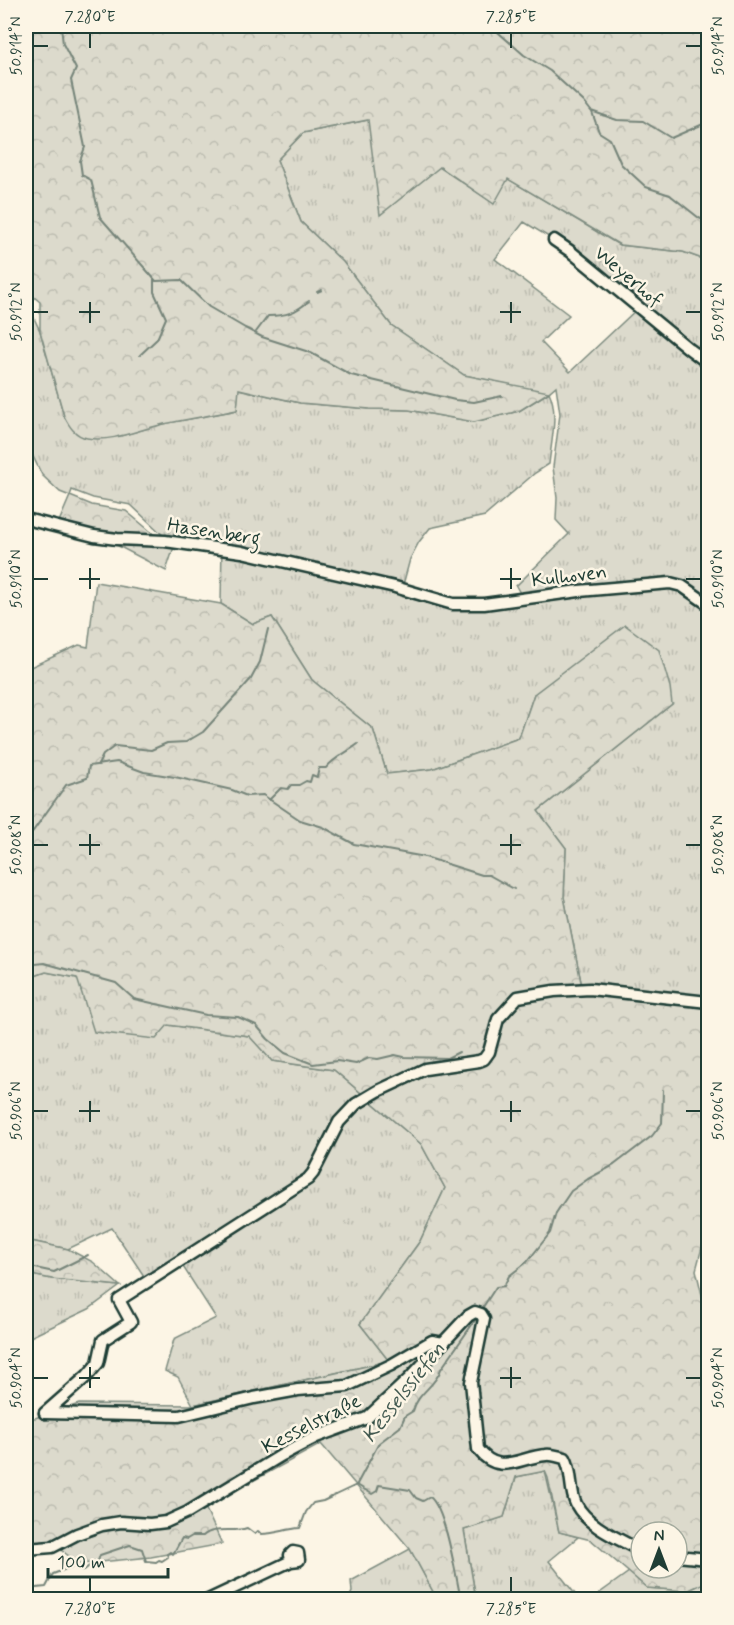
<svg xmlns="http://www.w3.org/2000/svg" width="734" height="1625" font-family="Mynerve,sans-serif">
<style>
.grass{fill:url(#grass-tufts);stroke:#7e8c80;stroke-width:1.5;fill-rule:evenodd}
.forest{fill:url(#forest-crowns);stroke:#7e8c80;stroke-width:1.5;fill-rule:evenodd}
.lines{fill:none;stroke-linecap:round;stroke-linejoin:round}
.stream{stroke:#758479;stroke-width:2}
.minor-casing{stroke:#1f3d34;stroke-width:15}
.minor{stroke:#fcf5e5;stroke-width:10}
.ticks{fill:none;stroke:#1f3d34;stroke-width:2}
.labels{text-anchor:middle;stroke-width:5;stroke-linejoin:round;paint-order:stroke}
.street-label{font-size:20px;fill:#1f3d34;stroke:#fcf5e5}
.water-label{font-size:21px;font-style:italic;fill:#435a51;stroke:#fcf5e5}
.neatline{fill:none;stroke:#1f3d34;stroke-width:2}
.ticks-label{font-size:15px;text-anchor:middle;fill:#1f3d34}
</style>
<defs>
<pattern id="grass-tufts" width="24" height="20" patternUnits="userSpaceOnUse" patternTransform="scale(1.5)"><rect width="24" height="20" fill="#dcdacc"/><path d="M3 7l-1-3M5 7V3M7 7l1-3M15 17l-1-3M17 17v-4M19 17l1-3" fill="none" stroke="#bcbcb0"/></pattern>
<pattern id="forest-crowns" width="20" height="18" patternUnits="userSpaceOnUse" patternTransform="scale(1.5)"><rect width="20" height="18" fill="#dcdacc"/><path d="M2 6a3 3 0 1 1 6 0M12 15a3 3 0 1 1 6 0" fill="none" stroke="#bcbcb0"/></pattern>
</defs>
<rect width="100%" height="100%" fill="#fcf5e5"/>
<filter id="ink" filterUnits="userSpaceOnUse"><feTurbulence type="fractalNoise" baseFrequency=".0167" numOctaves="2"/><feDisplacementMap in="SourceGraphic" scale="12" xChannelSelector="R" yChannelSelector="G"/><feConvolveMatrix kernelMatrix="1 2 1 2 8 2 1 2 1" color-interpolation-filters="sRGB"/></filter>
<g filter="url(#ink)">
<g class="grass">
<path d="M368,120L493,203L507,178L619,245L683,252L708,261V1008L583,992L564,897L566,848L538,811L672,704L534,694L519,738L432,769L387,774L373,729L312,680L272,617L253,624L221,604L222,545L165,537L131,505L93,498L72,490L70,496L60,492L42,475L26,442V301L40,331L64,416L120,436L163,424L237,410L238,389L300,403L370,409L409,410L474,422L519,411L548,393L464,375L391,325L343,262L301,222L277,160L303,133ZM524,222L554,240L639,307L570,372L541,342L569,315L495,259ZM556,386L560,414L553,467L557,498L556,520L569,534L516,586L526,604L453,609L400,596L410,559L419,542L430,528L485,516L535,473L549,464C551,443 559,412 549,392Z"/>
<polygon points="46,972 77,978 168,1025 250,1036 272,1061 334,1070 421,1144 445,1188 420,1241 360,1324 389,1361 193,1405 178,1377 165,1371 174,1339 216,1318 180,1262 146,1279 112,1228 68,1249 26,1240 26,979"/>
<polygon points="26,1274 52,1279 120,1286 89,1309 26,1339"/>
<polygon points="545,1471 559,1532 578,1537 549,1561 579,1599 476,1599 464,1530 504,1517 516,1477"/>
<polygon points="410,1549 437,1599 348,1600 352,1592 351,1581"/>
<polygon points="629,1572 647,1588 687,1591 708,1581 708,1599 590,1600"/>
</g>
<g class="forest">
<path d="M26,26H708V261L683,252L620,245L508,179L494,204L440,167L380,215L368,120L303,133L277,160L301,222L343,262L391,325L464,375L549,392L519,411L474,422L409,410L370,409L300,403L239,389L237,410C213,415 188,419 164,424C141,429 111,443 87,438C75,436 69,426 64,416L40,331V302L26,290Z"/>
<polygon points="70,496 92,505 126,511 156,536 174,547 166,571 103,538 58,524"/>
<path d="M96,582L221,604L253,624L272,617L312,680L373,729L387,774L432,769L519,738L534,694L625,625L659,650L670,687L672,704L538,811L566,848L564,897L583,992L708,1008V1225L696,1270L708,1320V1581L687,1591L647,1588L591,1540L559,1532L548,1478L545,1471L516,1477L504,1517L464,1530L476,1599H437L410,1549L321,1444L205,1507L222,1544L151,1557L80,1564L51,1543H26V1418H35L79,1404L193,1405L389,1361L360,1324L420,1241L445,1188L421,1144L334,1070L272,1061L249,1036L168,1025L156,1039L94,1032L77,978L46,972L26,979V669L79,645L88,647ZM641,1532H677V1568H641Z"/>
<polygon points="26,1240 68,1249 93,1262 120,1286 52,1279 26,1274"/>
</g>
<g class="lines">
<g class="stream">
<polyline points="61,26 63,44 76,69 71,80 85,147 80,161 82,175 91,180 100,217 156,281 181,280 209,307 245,328 262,337 309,352 351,375 455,400 474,402 502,396"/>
<polyline points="491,26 524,55 550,71 584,102 591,111 617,120 643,121 671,138 708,122"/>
<polyline points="592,112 599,132 610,139 621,164 646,187 670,195 699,218 708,222"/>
<polyline points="317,292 322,290"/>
<path d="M256,332L268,316C287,316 296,312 309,301"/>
<polyline points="140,355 157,339 166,318 154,292 154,279"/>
<polyline points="98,765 103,755 115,746 151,750 167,743 186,742 203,732 251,679 260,662 268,629"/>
<path d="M269,800L281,788L288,789L291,785H299L306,781L310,782L312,775L317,777L319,768H326C334,757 347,753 358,744"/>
<polyline points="26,841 66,785 87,778 89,766 117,762 144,772 175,777 232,790 247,796 263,795 300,820 323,827 354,844 425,857 482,875 489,875 514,889"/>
<polyline points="26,965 44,963 116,983 134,999 206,1015 238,1017 256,1025 268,1039 285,1053 313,1064 337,1061 356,1064 369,1058 378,1059 395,1055 404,1057 447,1058 459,1052"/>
<polyline points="26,1266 54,1272 88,1255"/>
<polyline points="483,1307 496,1287 504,1286 509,1276 527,1262 550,1233 556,1213 571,1191 588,1179 614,1165 652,1136 662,1123 663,1090"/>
<path d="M357,1484L379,1443L400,1427L405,1416L413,1411C417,1393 436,1386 441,1369L476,1319"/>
<path d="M26,1589L46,1587L53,1574L74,1566L83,1571L93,1563L97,1564L100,1555L130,1545L142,1549L146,1561L156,1562L159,1560L162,1561L168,1557L167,1554L170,1552L173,1554L182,1538L187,1539L192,1536H203C214,1526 233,1533 247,1528L255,1534L258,1531L261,1534C275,1534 286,1529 300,1528L306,1512L313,1503L323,1501L357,1485L372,1494L377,1491L379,1485L410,1490L416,1498L423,1501L430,1497C446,1510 456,1577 461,1600"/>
</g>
<g class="minor-casing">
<g id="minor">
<polyline points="554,240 570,251 688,348 708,363"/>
<polyline points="26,519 94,536 117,539 165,541 242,552 395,587 453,604 484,604 579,591 670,583 682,586 708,604"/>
<polyline points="45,1413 87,1376 98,1363 103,1340 131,1322 119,1300 308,1179 313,1173 339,1122 356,1104 378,1091 425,1069 479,1061 484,1059 489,1052 498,1019 518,997 554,991 590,989 708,1002"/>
<polyline points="45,1413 179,1416 254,1398 298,1390 347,1386 391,1365 432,1341 443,1343"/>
<path d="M26,1549L52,1547L77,1534L102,1525L121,1522L150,1524L166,1522L188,1512L282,1455L316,1437L367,1418L409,1379L468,1316L475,1312L481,1314L484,1319L471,1382L478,1449C499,1477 519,1457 546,1455C552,1454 559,1457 565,1458C573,1472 569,1489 576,1504C588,1527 620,1539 641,1551"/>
<polyline points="677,1556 708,1559"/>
<polyline points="208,1600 291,1561 299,1560 298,1553 293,1552 290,1555 291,1561"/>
</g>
</g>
<use href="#minor" class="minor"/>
</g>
</g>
<path class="ticks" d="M90,33V48M511,33V48M33,46H48M686,46H701M90,302V323M511,302V323M33,312H48M79,312H100M500,312H521M686,312H701M90,568V589M511,568V589M33,579H48M79,579H100M500,579H521M686,579H701M90,834V855M511,834V855M33,845H48M79,845H100M500,845H521M686,845H701M90,1101V1122M511,1101V1122M33,1111H48M79,1111H100M500,1111H521M686,1111H701M90,1367V1388M511,1367V1388M33,1378H48M79,1378H100M500,1378H521M686,1378H701M90,1577V1592M511,1577V1592"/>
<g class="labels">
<g class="street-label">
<text transform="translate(629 276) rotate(40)" y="7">Weyerhof</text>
<text transform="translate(214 531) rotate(9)" y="7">Hasenberg</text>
<text transform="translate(569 575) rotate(-7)" y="7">Kulhoven</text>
<text transform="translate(311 1423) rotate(-27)" y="7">Kesselstraße</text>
</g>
<g class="water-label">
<text transform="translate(403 1392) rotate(-52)" y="7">Kesselssiefen</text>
</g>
</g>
<rect width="734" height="1625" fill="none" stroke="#fcf5e5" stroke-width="66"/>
<g transform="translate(659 1550)"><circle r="28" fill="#fcf5e5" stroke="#a4ab9e" stroke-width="1.5"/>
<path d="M0-4.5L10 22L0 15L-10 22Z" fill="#1f3d34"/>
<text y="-9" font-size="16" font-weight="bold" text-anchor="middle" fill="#1f3d34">N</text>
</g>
<path d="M48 1568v9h120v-9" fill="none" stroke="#1f3d34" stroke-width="3"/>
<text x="57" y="1568" font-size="18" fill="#1f3d34" stroke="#fcf5e5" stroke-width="4.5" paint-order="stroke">100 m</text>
<rect x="33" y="33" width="668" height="1559" class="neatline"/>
<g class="ticks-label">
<text x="90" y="22">7.280°E</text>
<text x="511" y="22">7.285°E</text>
<text transform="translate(16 46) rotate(-90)" y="5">50.914°N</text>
<text transform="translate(718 46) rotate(-90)" y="5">50.914°N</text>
<text transform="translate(16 312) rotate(-90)" y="5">50.912°N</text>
<text transform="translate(718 312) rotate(-90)" y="5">50.912°N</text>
<text transform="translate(16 579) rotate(-90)" y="5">50.910°N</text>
<text transform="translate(718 579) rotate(-90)" y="5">50.910°N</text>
<text transform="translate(16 845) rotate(-90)" y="5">50.908°N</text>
<text transform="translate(718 845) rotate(-90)" y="5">50.908°N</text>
<text transform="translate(16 1111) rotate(-90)" y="5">50.906°N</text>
<text transform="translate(718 1111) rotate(-90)" y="5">50.906°N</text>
<text transform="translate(16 1378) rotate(-90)" y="5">50.904°N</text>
<text transform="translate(718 1378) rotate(-90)" y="5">50.904°N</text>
<text x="90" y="1614">7.280°E</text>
<text x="511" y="1614">7.285°E</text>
</g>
</svg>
